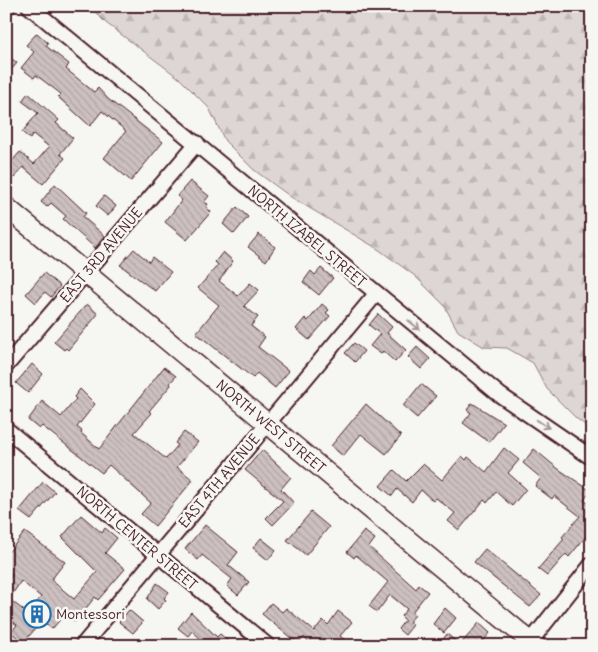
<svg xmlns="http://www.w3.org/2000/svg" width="598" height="652" font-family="Delius,sans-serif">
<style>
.forest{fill:url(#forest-firs);stroke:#947a80}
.building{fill:url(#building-back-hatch);stroke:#4a1f2b;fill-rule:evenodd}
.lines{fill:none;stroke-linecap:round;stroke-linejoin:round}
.street-casing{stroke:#4a1f2b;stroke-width:18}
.secondary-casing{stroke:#4a1f2b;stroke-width:22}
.street{stroke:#f6f6f2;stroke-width:14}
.secondary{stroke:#f6f6f2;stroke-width:19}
.oneway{stroke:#a99598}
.labels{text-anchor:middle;stroke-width:5;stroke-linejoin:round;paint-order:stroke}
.street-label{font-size:14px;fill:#4a1f2b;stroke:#f6f6f2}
.poi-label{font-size:14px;fill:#4a1f2b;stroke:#f6f6f2;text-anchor:start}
</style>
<defs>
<pattern id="forest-firs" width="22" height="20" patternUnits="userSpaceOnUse" patternTransform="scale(1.25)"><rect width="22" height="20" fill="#ddd6d5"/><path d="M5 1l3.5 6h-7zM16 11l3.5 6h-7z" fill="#bfb7b7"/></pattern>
<pattern id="building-back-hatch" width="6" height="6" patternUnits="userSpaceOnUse" patternTransform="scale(1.25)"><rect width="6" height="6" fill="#ccc1c0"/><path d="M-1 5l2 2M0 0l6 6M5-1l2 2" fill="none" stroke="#b1a5a5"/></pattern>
</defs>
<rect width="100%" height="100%" fill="#f6f6f2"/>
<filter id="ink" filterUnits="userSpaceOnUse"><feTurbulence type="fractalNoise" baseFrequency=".02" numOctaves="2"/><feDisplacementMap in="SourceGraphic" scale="10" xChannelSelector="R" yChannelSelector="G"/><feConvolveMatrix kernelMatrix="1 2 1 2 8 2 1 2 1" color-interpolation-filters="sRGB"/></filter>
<g filter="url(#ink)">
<polygon class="forest" points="89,6 592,6 592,430 577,419 547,389 533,363 507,348 484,347 458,331 444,305 415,276 378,249 291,197 254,170 225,141 209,108 179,78 106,23"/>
<g class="building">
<polygon points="37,33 48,43 46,46 69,64 66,69 94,92 98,88 108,99 163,142 131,181 104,158 126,131 102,111 90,126 58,97 61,94 36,75 34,78 21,68 34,52 26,45"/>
<polygon points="6,54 17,63 6,76"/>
<polygon points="28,93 59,120 56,123 73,138 60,154 65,158 43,184 23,167 14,178 12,176 6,182 6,168 20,152 34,164 49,147 33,134 30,139 22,132 38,113 22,101"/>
<polygon points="190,181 209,196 204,202 208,204 206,207 211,212 187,240 165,222 182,200 177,196"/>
<polygon points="55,184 86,213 83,217 105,236 95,248 63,219 66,216 51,203 47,207 41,202"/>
<polygon points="104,196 116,206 108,216 96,206"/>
<polygon points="237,207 248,217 234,234 223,224"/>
<polygon points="259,234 275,247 266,261 248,247"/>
<polygon points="134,249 149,262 152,257 171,272 155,291 120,265"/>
<polygon points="223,252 233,261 219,281 238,296 250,283 259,290 244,306 258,317 251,326 265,337 258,347 289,371 275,388 257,373 253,378 196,333 219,305 198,288 218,265 215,262"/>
<polygon points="321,268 333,278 319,295 303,282 311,271 315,275"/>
<polygon points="44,273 60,286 51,297 45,292 36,303 26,294"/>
<polygon points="87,304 98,314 68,350 66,348 64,350 54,342"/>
<polygon points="322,304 329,310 326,313 330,316 309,340 296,329 305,318 308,321"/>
<polygon points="378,314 392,327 387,333 406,350 395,362 383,351 381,354 370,346 380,334 369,325"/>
<polygon points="354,343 364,351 355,362 345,353"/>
<polygon points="417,347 430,359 421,369 408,357"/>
<polygon points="32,364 43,374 28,393 16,383"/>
<polygon points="164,367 176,376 170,383 171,385 149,411 152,413 134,433 166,459 178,445 175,443 184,432 198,442 177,467 193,480 155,526 141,514 151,503 109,465 102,473 42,426 39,429 28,420 42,401 61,417 76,399 74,397 80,389 95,404 77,427 82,431 81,433 99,449"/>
<polygon points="421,384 436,396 417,418 403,406"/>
<polygon points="472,403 504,423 489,442 463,423 471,413 467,410"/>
<polygon points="366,404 401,436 386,454 361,434 343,456 331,446"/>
<polygon points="504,448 519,460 508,473 526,489 512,506 496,492 487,503 484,500 459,530 448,521 455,513 436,498 433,501 421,490 412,502 397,489 392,496 380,486 394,470 406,481 423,464 442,480 462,456 466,460 468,457 486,472"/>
<polygon points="534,449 557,468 591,491 584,500 592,506 592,529 569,557 566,554 547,576 538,569 564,539 562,537 580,516 554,496 552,499 535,486 541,478 523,463"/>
<polygon points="262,450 291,477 281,489 294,503 273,525 266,518 283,501 245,470"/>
<polygon points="43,482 55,492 31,520 19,511"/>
<polygon points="311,512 329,527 306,555 287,540"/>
<path d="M81,515L102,533L105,528L117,538L105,553L125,569L98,600L95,597L75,622L65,614L52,629L42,621L23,643L11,632L17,625L6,617V582L12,575L6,571V555L25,532L65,562L51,580L74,599L97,572L62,537ZM21,581L41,597L27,613L9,599Z"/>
<polygon points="205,525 238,552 228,565 249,582 238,595 227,586 232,579 202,555 198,560 185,549"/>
<polygon points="364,531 375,539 369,547 416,589 419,585 428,592 412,612 415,615 409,622 413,625 405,635 398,629 405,620 401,616 407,609 390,595 377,612 369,606 388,582 356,555 354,558 347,552"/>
<polygon points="261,538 276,550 268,560 253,548"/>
<polygon points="485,549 541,595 530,607 474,562"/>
<polygon points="157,583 169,592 164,598 166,600 158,609 147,599"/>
<polygon points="271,603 282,612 286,608 314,631 323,620 328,625 338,611 352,622 340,636 352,646 312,646 304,637 298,644 262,614"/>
<polygon points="445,608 456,618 444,633 433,624"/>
<polygon points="129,610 143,622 133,633 119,622"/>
<polygon points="191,612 217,637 220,634 234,646 209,646 192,631 188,636 178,628"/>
<polygon points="479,623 490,633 479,646 438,646 447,634 460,645"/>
</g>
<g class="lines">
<g class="street-casing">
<g id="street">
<polyline points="29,6 500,395 592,458"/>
<polyline points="6,8 8,6"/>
<polyline points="6,366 197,143"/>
<polyline points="6,429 268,646"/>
<polyline points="82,646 376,294"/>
<polyline points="527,646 592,564"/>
</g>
</g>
<g class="secondary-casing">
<g id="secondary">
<path id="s1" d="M6,207L536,646"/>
</g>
</g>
<use href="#street" class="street"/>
<use href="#secondary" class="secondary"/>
</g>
<defs><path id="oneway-shaft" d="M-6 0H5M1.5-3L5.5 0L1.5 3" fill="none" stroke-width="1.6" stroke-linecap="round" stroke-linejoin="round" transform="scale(1.25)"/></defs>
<g class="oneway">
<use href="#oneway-shaft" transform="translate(414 325) rotate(39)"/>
<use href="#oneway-shaft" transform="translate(543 424) rotate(34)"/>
</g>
</g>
<defs>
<g id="building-ring" transform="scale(1.4375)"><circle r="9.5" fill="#f6f6f2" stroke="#1f6fb2" stroke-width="1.5"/><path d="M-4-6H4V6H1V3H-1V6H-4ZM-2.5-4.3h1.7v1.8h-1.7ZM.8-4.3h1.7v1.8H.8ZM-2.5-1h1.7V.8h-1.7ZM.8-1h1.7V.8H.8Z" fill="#1f6fb2"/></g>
</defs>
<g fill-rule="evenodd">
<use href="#building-ring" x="37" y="614"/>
</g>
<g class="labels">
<g class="street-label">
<text transform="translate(307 236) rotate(40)" y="5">NORTH IZABEL STREET</text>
<text transform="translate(101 255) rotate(-50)" y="5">EAST 3RD AVENUE</text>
<text dy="5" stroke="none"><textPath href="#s1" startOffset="344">NORTH WEST STREET</textPath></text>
<text transform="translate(219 481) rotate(-50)" y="5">EAST 4TH AVENUE</text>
<text transform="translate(137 538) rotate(40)" y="5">NORTH CENTER STREET</text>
</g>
<g class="poi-label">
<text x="56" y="619">Montessori</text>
</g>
</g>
<rect width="598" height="652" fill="none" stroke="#f6f6f2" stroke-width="25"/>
<rect x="12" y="12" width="573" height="627" fill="none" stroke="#4a1f2b" stroke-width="2" filter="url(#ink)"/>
</svg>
